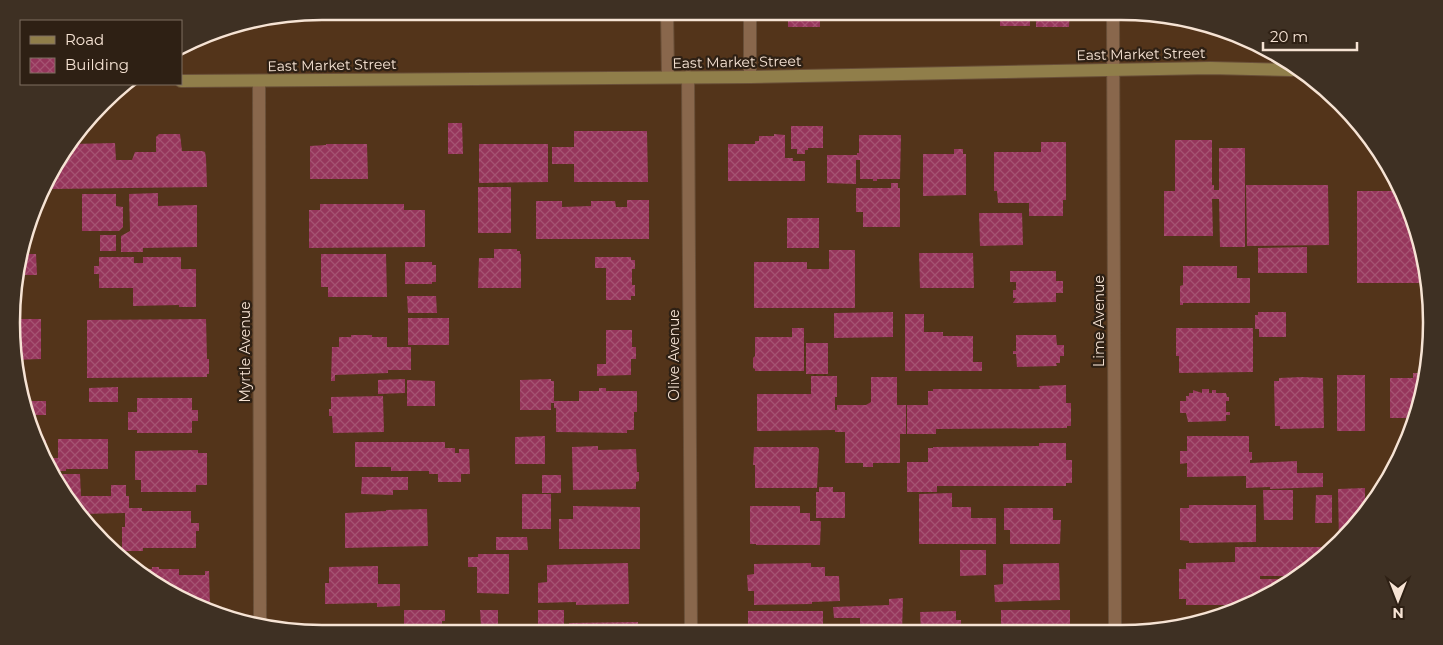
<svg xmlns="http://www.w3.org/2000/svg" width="1443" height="645" font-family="Montserrat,sans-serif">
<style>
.building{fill:url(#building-cross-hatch)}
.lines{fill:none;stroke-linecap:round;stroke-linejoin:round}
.lane-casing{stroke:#694f38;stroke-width:14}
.street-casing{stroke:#694f38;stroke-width:14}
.secondary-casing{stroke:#694f38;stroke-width:14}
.lane{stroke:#89674c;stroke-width:12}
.street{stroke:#89674c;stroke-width:12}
.secondary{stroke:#907e4a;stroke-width:12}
.labels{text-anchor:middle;stroke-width:4.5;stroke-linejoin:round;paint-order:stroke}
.street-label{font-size:14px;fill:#f6e3d4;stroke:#2e2014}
.rim{fill:none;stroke:#f6e3d4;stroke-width:2.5}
</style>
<defs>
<pattern id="building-cross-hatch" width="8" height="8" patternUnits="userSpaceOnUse" patternTransform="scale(1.25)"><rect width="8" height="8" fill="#96365c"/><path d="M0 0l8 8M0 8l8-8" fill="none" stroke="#a55372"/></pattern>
</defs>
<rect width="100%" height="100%" fill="#53341a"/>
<g class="building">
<polygon points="788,11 856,11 856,17 820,19 820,27 788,27"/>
<rect x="870" y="11" width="37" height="2"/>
<rect x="1000" y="11" width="30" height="15"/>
<polygon points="1036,11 1070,11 1069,27 1036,27"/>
<polygon points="1171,21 1186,24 1186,25 1171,25"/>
<polygon points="448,123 462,123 463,154 448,154"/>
<polygon points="791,126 823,126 823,148 808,148 808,150 805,150 805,154 797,154 797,149 791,149"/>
<polygon points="574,131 647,131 648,182 574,182 574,164 552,164 552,147 574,147"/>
<polygon points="159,134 180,134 182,151 202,151 205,152 206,158 207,187 51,189 51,172 53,167 72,144 115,143 116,160 132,160 135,152 156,152 156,137"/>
<polygon points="774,134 785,135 785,158 793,158 793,161 805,161 805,181 728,181 728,144 755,144 755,141 759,141 759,136 774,136"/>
<polygon points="859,135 901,135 900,179 877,179 877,181 873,181 873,179 860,179 860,160 856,160 856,184 827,183 827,155 857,155 857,153 859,153"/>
<polygon points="1175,140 1212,140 1212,185 1214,185 1214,190 1219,190 1219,148 1245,148 1245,247 1220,247 1219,199 1212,199 1213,236 1164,236 1164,191 1175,191"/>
<polygon points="1041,142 1066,142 1066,200 1063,200 1063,216 1029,216 1029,203 998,203 997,191 994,191 994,152 1041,152"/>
<polygon points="326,144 367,144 368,179 310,179 310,146 326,145"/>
<polygon points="479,144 548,144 548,182 479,183"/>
<polygon points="954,149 963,149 963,154 966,154 966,195 923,196 923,154 954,154"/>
<polygon points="891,183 898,183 898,188 900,188 900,227 863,227 863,212 856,212 856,188 891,188"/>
<polygon points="1246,185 1328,185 1329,245 1247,246"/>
<rect x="478" y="187" width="33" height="46"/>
<polygon points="1357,191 1400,191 1408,203 1419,260 1419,283 1357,283"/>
<polygon points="158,193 158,206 197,205 197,247 143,248 143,252 121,252 121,236 130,231 129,194"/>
<polygon points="82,194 116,194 116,206 123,207 123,227 119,231 82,231"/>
<polygon points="627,200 649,200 649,239 536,239 536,201 562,201 562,207 591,206 591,201 615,201 616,207 627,207"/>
<polygon points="320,204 404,204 404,210 425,210 425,247 309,248 309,210 320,210"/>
<polygon points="979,213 1022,213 1023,245 980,246"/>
<rect x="787" y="218" width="32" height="30"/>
<rect x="100" y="235" width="16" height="16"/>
<polygon points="1307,247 1307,273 1258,273 1258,248"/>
<polygon points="494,249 517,249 517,251 520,251 520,254 521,254 521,288 478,288 479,258 494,258"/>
<polygon points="829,250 855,250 855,308 754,308 754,262 807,262 807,269 829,269"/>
<polygon points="919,253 973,253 974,288 920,288"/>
<polygon points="22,254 36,254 37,275 22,275"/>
<polygon points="321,254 386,254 387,297 328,297 328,287 321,287"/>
<polygon points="99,257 134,257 134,263 143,263 143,257 181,257 181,269 196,269 196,307 179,307 179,305 133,306 133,288 99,288 99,274 94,274 94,266 99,266"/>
<polygon points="595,257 631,257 631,260 635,260 635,269 632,269 632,285 635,285 635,296 631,296 631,300 606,300 606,268 595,268"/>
<polygon points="405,262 432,262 432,265 436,265 436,282 432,282 432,284 405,284"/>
<polygon points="1183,266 1237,266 1237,278 1250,278 1250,303 1183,303 1183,305 1180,305 1180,286 1183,285"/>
<polygon points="1010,271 1056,271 1056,281 1063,281 1063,293 1056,293 1056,302 1013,303 1016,298 1013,298 1013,290 1016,290 1016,282 1010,282"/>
<polygon points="407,296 436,296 437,313 408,313"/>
<polygon points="893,312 893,337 834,338 834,313"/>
<polygon points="1258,312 1286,312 1286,337 1259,337 1259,329 1255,329 1255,315 1258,315"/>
<polygon points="905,314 924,314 924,332 943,332 943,336 973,336 973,362 982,362 982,371 905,371"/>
<rect x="408" y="318" width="41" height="27"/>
<polygon points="15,319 41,319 41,359 14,360"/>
<polygon points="206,319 207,359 209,359 209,374 207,374 207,377 87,378 87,320"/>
<polygon points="792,328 804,328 804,371 755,371 755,369 753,368 753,358 755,356 755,337 792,337"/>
<polygon points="1176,328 1253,328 1253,372 1179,373 1179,356 1176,356"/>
<polygon points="606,330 632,330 632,347 636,347 636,359 631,359 631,375 597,376 597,364 606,364"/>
<polygon points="351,335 372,335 372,337 387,337 387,347 411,347 411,370 388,370 388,373 335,375 335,381 331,381 332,347 339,347 339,337 351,337"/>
<polygon points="1016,335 1056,335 1057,345 1064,345 1064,356 1060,356 1060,363 1056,363 1057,366 1017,367 1016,354 1013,354 1013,351 1016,351"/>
<rect x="806" y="343" width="22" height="31"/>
<polygon points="1413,373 1422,373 1413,418 1390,418 1390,378 1413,378"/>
<rect x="1337" y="375" width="28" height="56"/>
<polygon points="811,376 837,376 837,397 835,397 835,410 837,410 837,405 866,405 871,402 871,377 897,377 897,405 906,405 906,434 900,434 900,463 873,463 873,467 863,467 863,463 845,463 845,432 835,432 835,430 757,431 757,394 811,394"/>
<polygon points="1302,377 1323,378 1324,428 1280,429 1280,426 1275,426 1274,381 1279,381 1279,378"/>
<polygon points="405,379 405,393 378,394 378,380"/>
<polygon points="551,379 551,381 554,381 554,401 579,401 579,391 599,391 599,388 606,388 606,391 637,391 637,412 634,412 634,430 627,430 627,433 556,432 556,408 554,408 554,403 551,403 551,410 520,410 520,380"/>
<polygon points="407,380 435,381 435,406 407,406"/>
<polygon points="1066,385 1066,403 1071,403 1071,426 1067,426 1067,428 936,429 936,434 907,434 907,405 928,405 928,391 933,391 933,389 1040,389 1039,386"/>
<polygon points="118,387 118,402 89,402 89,388"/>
<polygon points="1202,389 1209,389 1209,393 1212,393 1212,390 1216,390 1216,393 1226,393 1227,397 1229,397 1229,401 1226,401 1226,412 1230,412 1230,415 1226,415 1226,421 1188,422 1186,413 1180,413 1180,401 1186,401 1186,396 1189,396 1189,393 1193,393 1193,390 1202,393"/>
<polygon points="383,396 384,432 333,433 332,416 329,416 329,409 331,409 331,397"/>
<polygon points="137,398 192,398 192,410 198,410 198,421 192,421 192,433 137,433 137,430 128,430 128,412 137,412"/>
<polygon points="30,401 46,401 46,415 32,415"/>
<polygon points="545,436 545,464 515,464 515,437"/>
<polygon points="1187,436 1249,436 1249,452 1252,452 1252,460 1250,460 1250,463 1297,461 1297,473 1323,473 1323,487 1270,489 1270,487 1246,488 1246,476 1187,477 1187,463 1180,464 1180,451 1187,451"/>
<polygon points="58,439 108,439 108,469 66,469 66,471 58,471 58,466 53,466 53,458 58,458"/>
<polygon points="40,440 46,440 46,457"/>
<polygon points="355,442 445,442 445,448 455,448 455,453 459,453 459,449 469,449 470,474 461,474 461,482 438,482 438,474 429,474 429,471 391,471 391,467 355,467"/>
<polygon points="1039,443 1066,443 1066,460 1072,460 1072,483 1066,483 1066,486 937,486 937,492 907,492 907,462 928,462 928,448 933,448 933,447 1039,446"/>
<polygon points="598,446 598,450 636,449 637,472 639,472 639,481 636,482 636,489 573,490 572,447"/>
<polygon points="754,447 817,447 819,449 817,488 755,488 755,465 753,465"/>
<polygon points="198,450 198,453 207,453 207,485 196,485 196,492 141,492 141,480 135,480 135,451"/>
<polygon points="1394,458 1399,458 1391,472 1391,463 1394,463"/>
<polygon points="52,474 80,474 81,496 111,496 111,485 126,485 126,496 129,496 129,508 142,508 142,511 191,511 191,523 199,523 199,531 196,531 196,548 143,548 143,551 122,551 122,527 125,527 125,513 82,514"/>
<rect x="542" y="475" width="19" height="18"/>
<polygon points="362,477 408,477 408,490 393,490 393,495 361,494"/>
<polygon points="819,487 833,487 833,492 845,492 845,518 816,518 816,492 819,492"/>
<polygon points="1365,488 1365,514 1339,541 1338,489"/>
<polygon points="1263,490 1293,490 1293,520 1264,520"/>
<polygon points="952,493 952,507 971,507 971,518 996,518 996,544 919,544 919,494"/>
<rect x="522" y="494" width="29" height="35"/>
<polygon points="1316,495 1332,495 1332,523 1315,523"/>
<polygon points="1189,505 1256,505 1256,542 1189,543 1189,541 1180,540 1180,508 1189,508"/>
<polygon points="573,506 640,507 640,549 559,549 559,519 573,519"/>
<polygon points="750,506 800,506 800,513 810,513 810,521 820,521 821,522 820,545 756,545 756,544 750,544"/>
<polygon points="1004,508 1053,508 1053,520 1061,520 1060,544 1010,544 1010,530 1004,530"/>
<polygon points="427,509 428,546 345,548 345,513 386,511 386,510"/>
<polygon points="496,537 527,537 528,550 496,550"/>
<polygon points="1235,547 1323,547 1323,557 1310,569 1299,576 1260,576 1260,579 1286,579 1286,583 1256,601 1252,601 1249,605 1186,605 1186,599 1179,599 1179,569 1186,569 1186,563 1235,562"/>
<polygon points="960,550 986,550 986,575 960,576"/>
<polygon points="478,554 509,554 509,594 477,593 477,567 468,567 468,557 478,557"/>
<polygon points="628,563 629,604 576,605 576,602 538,603 538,583 547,582 547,565"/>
<polygon points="811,563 811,567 825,567 825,576 839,576 840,601 812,602 812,604 754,605 754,591 748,591 747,575 754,574 754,564"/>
<polygon points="1059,563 1060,600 995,602 994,585 1003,584 1003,564"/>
<polygon points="378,566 378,584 400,584 400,606 377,607 377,603 325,604 325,583 329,583 329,567"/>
<polygon points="152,567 159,567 159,569 179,569 179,575 205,575 205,571 209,571 210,608 201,608 137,569 152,569"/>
<polygon points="903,598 902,632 860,632 860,618 834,618 833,607 889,605 889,599"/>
<polygon points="404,610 445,610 445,621 442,621 442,633 404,633"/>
<polygon points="480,610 498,610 498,626 481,626"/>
<rect x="538" y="610" width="26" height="23"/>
<polygon points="1001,610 1070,610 1070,625 1076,625 1076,631 1001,632"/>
<rect x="748" y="611" width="75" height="21"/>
<polygon points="956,611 956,620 961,620 961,632 921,632 920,612"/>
<polygon points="1189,619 1204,619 1204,620 1189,624"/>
<polygon points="638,622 638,633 569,632 569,623"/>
<polygon points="378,624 378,634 319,633 319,625"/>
</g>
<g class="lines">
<g class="lane-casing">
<polyline id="lane" points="667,11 668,77"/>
</g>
<g class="street-casing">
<g id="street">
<polyline points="750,11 750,77"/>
<polyline points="1113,11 1115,631"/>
<polyline points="688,77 691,633"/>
<polyline points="259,82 260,621"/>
</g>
</g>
<g class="secondary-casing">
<polyline id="secondary" points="181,81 750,77 1210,68 1292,70"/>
</g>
<use href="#lane" class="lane"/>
<use href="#street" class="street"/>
<use href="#secondary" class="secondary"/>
</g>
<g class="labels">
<g class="street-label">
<text transform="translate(1141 54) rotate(-1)" y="5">East Market Street</text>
<text transform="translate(737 62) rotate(-1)" y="5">East Market Street</text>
<text transform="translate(332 65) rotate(-1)" y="5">East Market Street</text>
<text transform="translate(1099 321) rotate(-90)" y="5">Lime Avenue</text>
<text transform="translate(245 352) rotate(-90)" y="5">Myrtle Avenue</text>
<text transform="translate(674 355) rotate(-90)" y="5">Olive Avenue</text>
</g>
</g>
<path d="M0 0H1443V645H0ZM322 20H1121A302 302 0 0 1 1423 322V323A302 302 0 0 1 1121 625H322A302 302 0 0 1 20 323V322A302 302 0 0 1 322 20Z" fill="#3e3023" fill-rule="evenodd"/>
<path class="rim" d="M322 20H1121A302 302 0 0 1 1423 322V323A302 302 0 0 1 1121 625H322A302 302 0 0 1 20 323V322A302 302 0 0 1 322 20Z"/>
<rect x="20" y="20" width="162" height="65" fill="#2e2014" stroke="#7e6e61"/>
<rect x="30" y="36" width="25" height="8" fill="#907e4a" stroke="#7e6e61"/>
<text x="65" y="45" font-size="15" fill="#f6e3d4">Road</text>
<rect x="30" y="58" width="25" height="15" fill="url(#building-cross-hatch)" stroke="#7e6e61"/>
<text x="65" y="70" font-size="15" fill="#f6e3d4">Building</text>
<g transform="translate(1398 600) rotate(180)" stroke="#2e2014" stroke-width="4" paint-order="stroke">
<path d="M0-4L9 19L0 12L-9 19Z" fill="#f6e3d4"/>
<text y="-8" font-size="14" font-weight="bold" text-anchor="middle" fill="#f6e3d4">N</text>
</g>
<path d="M1263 42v8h94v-8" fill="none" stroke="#f6e3d4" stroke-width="2.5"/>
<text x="1270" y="42" font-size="15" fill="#f6e3d4" stroke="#2e2014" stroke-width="4" paint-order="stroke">20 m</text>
</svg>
